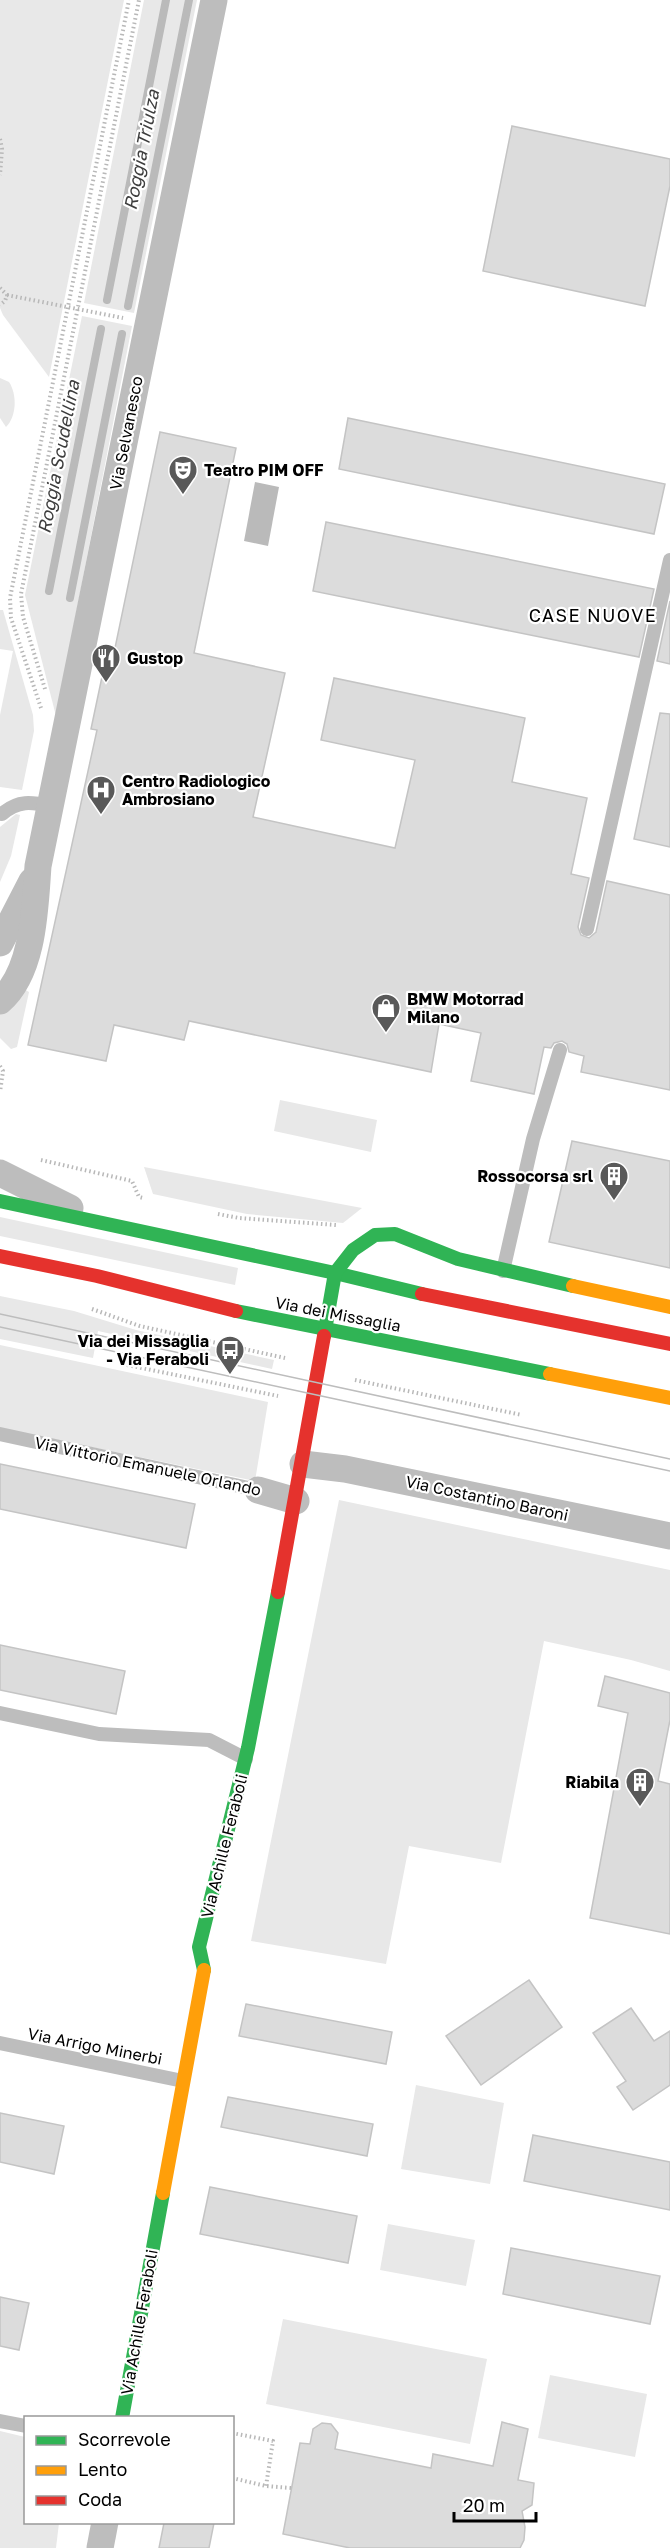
<svg xmlns="http://www.w3.org/2000/svg" width="670" height="2548" font-family="'Golos Text',sans-serif">
<style>
.green{fill:#e8e8e8}
.water{fill:#bababa}
.lines{fill:none;stroke-linecap:round;stroke-linejoin:round}
.stream{stroke:#bababa;stroke-width:8}
.building{fill:#dcdcdc;stroke:#c4c4c4;stroke-width:1.5}
.path{stroke:#b8b8b8;stroke-width:4;stroke-dasharray:1.5 3;stroke-linecap:butt}
.lane{stroke:#bdbdbd;stroke-width:14}
.street{stroke:#bdbdbd;stroke-width:27}
.fast{stroke:#30b455;stroke-width:14}
.slow{stroke:#ff9f0a;stroke-width:14}
.jam{stroke:#e5322d;stroke-width:14}
.tram{stroke:#bdbdbd;stroke-width:1.5}
.labels{text-anchor:middle;stroke-width:4.5;stroke-linejoin:round;paint-order:stroke}
.street-label{font-size:16px;fill:#000;stroke:#fff}
.poi-label{font-size:16px;font-weight:bold;fill:#000;stroke:#fff;text-anchor:start}
.water-label{font-size:18px;font-style:italic;fill:#3e3e3e;stroke:#fff}
.neighbourhood-label{font-size:18px;letter-spacing:1.5px;fill:#000;stroke:#fff}
</style>
<rect width="100%" height="100%" fill="#fff"/>
<g class="green">
<polygon points="0,0 124,0 49,377 3,315 0,308"/>
<polygon points="144,0 197,0 134,313 84,303"/>
<polygon points="82,316 132,326 56,716 25,595"/>
<path d="M0,378L9,382C17,394 17,416 6,427L0,418Z"/>
<polygon points="0,610 3,610 33,715 34,731 22,790 0,787 0,715 13,651 0,649"/>
<polygon points="16,814 20,815 11,856 0,882 0,827"/>
<polygon points="24,989 29,992 17,1047 11,1049 0,1038 0,1014"/>
<polygon points="280,1100 377,1120 371,1152 274,1131"/>
<polygon points="144,1167 362,1208 343,1223 247,1214 153,1194"/>
<polygon points="0,1217 238,1268 235,1285 0,1236"/>
<polygon points="0,1296 74,1311 136,1330 274,1360 272,1369 98,1331 93,1358 0,1339"/>
<polygon points="0,1345 268,1402 255,1481 0,1428"/>
<polygon points="339,1500 670,1570 670,1671 631,1660 544,1641 501,1863 409,1846 386,1964 251,1941"/>
<polygon points="416,2085 504,2103 490,2184 401,2169"/>
<polygon points="388,2224 475,2240 466,2286 380,2270"/>
<polygon points="283,2319 487,2359 470,2444 266,2404"/>
<polygon points="550,2375 647,2394 635,2457 538,2438"/>
<polygon points="0,2431 25,2437 26,2522 59,2523 56,2548 0,2548"/>
</g>
<polygon class="water" points="255,482 279,487 268,546 244,541"/>
<g class="lines">
<g class="stream">
<polyline points="107,300 166,0"/>
<polyline points="128,306 189,0"/>
<polyline points="49,591 101,329"/>
<polyline points="70,598 122,334"/>
</g>
</g>
<g class="building">
<polygon points="512,126 670,159 670,186 645,306 483,271"/>
<polygon points="348,418 665,484 654,534 339,469"/>
<polygon points="160,432 236,448 194,653 285,673 253,817 395,848 415,760 321,740 334,678 525,718 512,782 587,798 571,874 589,878 578,927 581,935 589,938 596,932 607,881 670,895 670,1090 581,1072 584,1056 569,1052 567,1044 562,1041 554,1043 551,1048 544,1047 534,1094 471,1081 481,1033 439,1024 431,1072 189,1021 184,1040 114,1025 106,1061 28,1045 97,730 91,729 103,672 110,672"/>
<polygon points="326,522 654,589 639,657 313,591"/>
<polygon points="670,601 670,664 657,661"/>
<polygon points="660,713 670,714 670,847 634,839"/>
<polygon points="572,1141 670,1161 670,1268 549,1242"/>
<polygon points="0,1464 195,1504 186,1548 0,1509"/>
<polygon points="0,1645 125,1671 116,1714 0,1690"/>
<polygon points="605,1676 670,1693 670,1720 658,1781 670,1784 670,1934 590,1918 628,1713 598,1706"/>
<polygon points="529,1980 562,2027 481,2085 446,2036"/>
<polygon points="246,2004 392,2032 386,2064 239,2036"/>
<polygon points="631,2008 654,2041 670,2031 670,2085 633,2110 617,2087 626,2081 593,2033"/>
<polygon points="228,2097 373,2124 367,2156 221,2127"/>
<polygon points="0,2113 64,2126 54,2174 0,2162"/>
<polygon points="533,2135 670,2162 670,2210 524,2181"/>
<polygon points="210,2187 357,2216 348,2263 200,2234"/>
<polygon points="511,2248 660,2276 650,2324 503,2294"/>
<polygon points="0,2297 29,2303 19,2350 0,2346"/>
<polygon points="502,2422 528,2429 518,2480 534,2483 532,2505 522,2511 525,2527 524,2540 520,2548 350,2548 283,2534 300,2443 310,2444 313,2429 322,2423 331,2424 338,2433 335,2449 431,2468 433,2454 493,2466"/>
<polygon points="164,2523 214,2523 209,2548 159,2548"/>
</g>
<g class="lines">
<g class="path">
<polyline points="0,139 2,149 0,175"/>
<polyline points="0,288 7,295 5,301 0,305"/>
<polyline points="7,295 123,318"/>
<polyline points="45,689 23,617 21,594 139,0"/>
<polyline points="41,708 11,618 10,598 129,0"/>
<polyline points="0,1066 3,1071 0,1092"/>
<polyline points="41,1160 132,1181 139,1197 143,1198"/>
<polyline points="218,1214 239,1218 336,1225"/>
<polyline points="92,1309 140,1326 285,1358"/>
<polyline points="127,1365 278,1396"/>
<polyline points="355,1380 522,1415"/>
<polyline points="232,2433 273,2441 266,2486"/>
<polyline points="232,2478 266,2486 291,2488"/>
</g>
<g class="lane">
<path d="M2,814C18,800 31,802 51,806"/>
<polyline points="587,929 670,560"/>
<polyline points="503,1271 533,1139 560,1050"/>
<polyline points="0,1434 258,1490"/>
<polyline points="0,1713 99,1734 209,1740 246,1759"/>
<polyline points="0,2043 183,2081"/>
<polyline points="0,2421 26,2426"/>
</g>
<g class="street">
<polyline points="0,943 32,881"/>
<path d="M0,1001C34,972 35,907 38,866L214,0"/>
<polyline points="0,1173 70,1208"/>
<polyline points="303,1464 345,1469 670,1536"/>
<polyline points="258,1490 296,1501"/>
<polyline points="100,2548 105,2522"/>
</g>
<g class="fast">
<polyline points="0,1201 335,1273 422,1294"/>
<polyline points="236,1311 550,1374"/>
<polyline points="324,1336 335,1273 353,1250 375,1235 395,1234 458,1259 573,1286"/>
<polyline points="204,1970 199,1947 248,1748 278,1592"/>
<polyline points="122,2418 163,2193"/>
</g>
<g class="slow">
<polyline points="573,1286 670,1307"/>
<polyline points="550,1374 670,1398"/>
<polyline points="163,2193 204,1970"/>
</g>
<g class="jam">
<polyline points="0,1256 97,1276 236,1311"/>
<polyline points="422,1294 670,1344"/>
<polyline points="278,1592 324,1336"/>
</g>
<g class="tram">
<polyline points="0,1314 670,1459"/>
<polyline points="0,1327 670,1471"/>
</g>
</g>
<defs>
<g id="theatre-pin" transform="scale(1.5)"><path d="M0 17L-7.5 6A9.5 9.5 0 1 1 7.5 6Z" fill="#595959" stroke="#fff"/><path d="M-5-5.5Q0-4 5-5.5V0Q5 5 0 6Q-5 5-5 0ZM-3.3-2.5H-1v1.5H-3.3ZM1-2.5H3.3v1.5H1ZM-2.8 1Q0 5.5 2.8 1Z" fill="#fff"/></g>
<g id="restaurant-pin" transform="scale(1.5)"><path d="M0 17L-7.5 6A9.5 9.5 0 1 1 7.5 6Z" fill="#595959" stroke="#fff"/><path d="M-5-6h1v4h1v-4h1v4h1v-4h1v5L-1.5 .5V6h-2V.5L-5-1ZM5-6V6H3V1.5H1.5Q1.5-4 5-6Z" fill="#fff"/></g>
<g id="hospital-pin" transform="scale(1.5)"><path d="M0 17L-7.5 6A9.5 9.5 0 1 1 7.5 6Z" fill="#595959" stroke="#fff"/><path d="M-5-5h3v3.5h4V-5h3V5h-3V1.5h-4V5h-3Z" fill="#fff"/></g>
<g id="shop-pin" transform="scale(1.5)"><path d="M0 17L-7.5 6A9.5 9.5 0 1 1 7.5 6Z" fill="#595959" stroke="#fff"/><path d="M-5-2.5h2.3a2.7 3.5 0 0 1 5.4 0H5L5.5 6h-11ZM-1.5-2.5h3a1.5 2.3 0 0 0-3 0Z" fill="#fff"/></g>
<g id="building-pin" transform="scale(1.5)"><path d="M0 17L-7.5 6A9.5 9.5 0 1 1 7.5 6Z" fill="#595959" stroke="#fff"/><path d="M-4-6H4V6H1V3H-1V6H-4ZM-2.5-4.3h1.7v1.8h-1.7ZM.8-4.3h1.7v1.8H.8ZM-2.5-1h1.7V.8h-1.7ZM.8-1h1.7V.8H.8Z" fill="#fff"/></g>
<g id="bus-pin" transform="scale(1.5)"><path d="M0 17L-7.5 6A9.5 9.5 0 1 1 7.5 6Z" fill="#595959" stroke="#fff"/><path d="M-5-6H5V4H4V6H2V4H-2V6H-4V4H-5ZM-3.5-4V0h7V-4ZM-3.5 1.2v1.5H-2V1.2ZM2 1.2v1.5H3.5V1.2Z" fill="#fff"/></g>
</defs>
<g fill-rule="evenodd">
<use href="#theatre-pin" x="183" y="470"/>
<use href="#restaurant-pin" x="106" y="658"/>
<use href="#hospital-pin" x="101" y="790"/>
<use href="#shop-pin" x="386" y="1008"/>
<use href="#building-pin" x="614" y="1176"/>
<use href="#bus-pin" x="230" y="1350"/>
<use href="#building-pin" x="640" y="1782"/>
</g>
<g class="labels">
<g class="street-label">
<text transform="translate(126 433) rotate(-79)" y="6">Via Selvanesco</text>
<text transform="translate(338 1314) rotate(11)" y="6">Via dei Missaglia</text>
<text transform="translate(148 1466) rotate(12)" y="6">Via Vittorio Emanuele Orlando</text>
<text transform="translate(487 1498) rotate(12)" y="6">Via Costantino Baroni</text>
<text transform="translate(224 1846) rotate(-76)" y="6">Via Achille Feraboli</text>
<text transform="translate(95 2046) rotate(11)" y="6">Via Arrigo Minerbi</text>
<text transform="translate(139 2322) rotate(-80)" y="6">Via Achille Feraboli</text>
</g>
<g class="poi-label">
<text x="204" y="476">Teatro PIM OFF</text>
<text x="127" y="664">Gustop</text>
<text x="122" y="787">Centro Radiologico<tspan x="122" dy="18">Ambrosiano</tspan></text>
<text x="407" y="1005">BMW Motorrad<tspan x="407" dy="18">Milano</tspan></text>
<text x="593" y="1182" text-anchor="end">Rossocorsa srl</text>
<text x="209" y="1347" text-anchor="end">Via dei Missaglia<tspan x="209" dy="18">- Via Feraboli</tspan></text>
<text x="619" y="1788" text-anchor="end">Riabila</text>
</g>
<g class="water-label">
<text transform="translate(142 150) rotate(-79)" y="6">Roggia Triulza</text>
<text transform="translate(59 457) rotate(-79)" y="6">Roggia Scudellina</text>
</g>
<g class="neighbourhood-label">
<text x="593" y="622">CASE NUOVE</text>
</g>
</g>
<rect x="24" y="2416" width="210" height="108" fill="#ffffff" stroke="#999999" stroke-width="1.5"/>
<rect x="36" y="2436" width="30" height="9" fill="#30b455" stroke="#999999" stroke-width="1.5"/>
<text x="78" y="2446" font-size="18" fill="#000000">Scorrevole</text>
<rect x="36" y="2466" width="30" height="9" fill="#ff9f0a" stroke="#999999" stroke-width="1.5"/>
<text x="78" y="2476" font-size="18" fill="#000000">Lento</text>
<rect x="36" y="2496" width="30" height="9" fill="#e5322d" stroke="#999999" stroke-width="1.5"/>
<text x="78" y="2506" font-size="18" fill="#000000">Coda</text>
<path d="M454 2512v9h82v-9" fill="none" stroke="#000000" stroke-width="3"/>
<text x="463" y="2512" font-size="18" fill="#000000" stroke="#ffffff" stroke-width="4.5" paint-order="stroke">20 m</text>
</svg>
